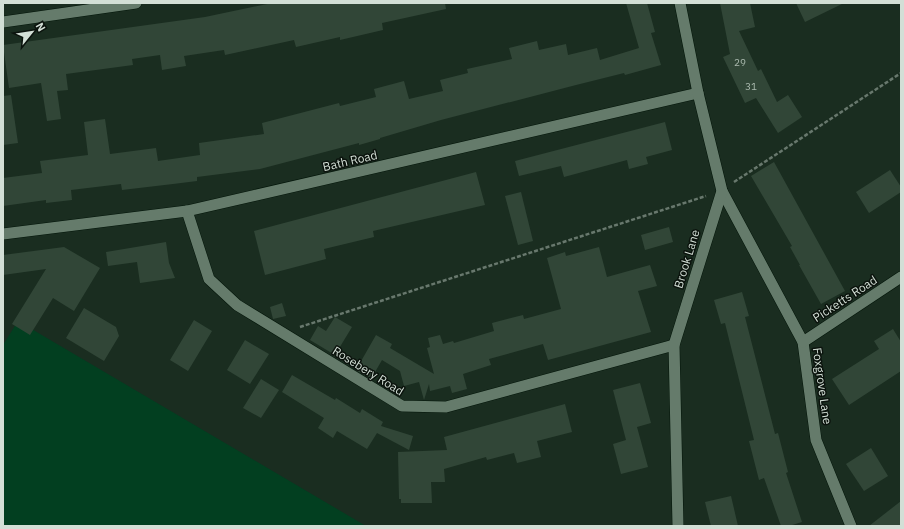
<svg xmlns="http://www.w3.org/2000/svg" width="904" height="529" font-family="'IBM Plex Sans',sans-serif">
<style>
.green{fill:#023f20}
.building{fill:#314637}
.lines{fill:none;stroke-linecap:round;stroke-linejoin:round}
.minor-casing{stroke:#031509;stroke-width:12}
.tertiary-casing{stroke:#031509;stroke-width:12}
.path{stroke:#68786d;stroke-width:2.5;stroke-dasharray:4 2;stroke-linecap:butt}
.minor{stroke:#657b6b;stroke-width:11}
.tertiary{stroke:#657b6b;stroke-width:11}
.labels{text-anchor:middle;stroke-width:3;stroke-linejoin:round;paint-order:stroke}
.number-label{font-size:10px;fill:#aab9ae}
.street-label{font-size:12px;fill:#d3dfd6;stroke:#0b130d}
</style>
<rect width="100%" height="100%" fill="#1a2d20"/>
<polygon class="green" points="18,321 366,526 3,526 3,345"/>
<g class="building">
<polygon points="272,3 445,3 446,9 382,23 383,30 340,40 340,37 296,47 294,40 225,55 224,50 184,56 186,66 162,70 160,55 132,59 133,65 66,74 68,90 57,91 61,119 47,121 41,83 9,88 3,45 205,17"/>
<polygon points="626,3 647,3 655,32 651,33 661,65 625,75 624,73 576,85 441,120 380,138 380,139 359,145 359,143 260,169 197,177 197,181 173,184 122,190 121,184 71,190 72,200 46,203 46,200 3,206 3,178 42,173 40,161 88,155 84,122 105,119 110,154 156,148 158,161 200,155 199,143 264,134 262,123 339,103 340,106 376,97 374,89 404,81 409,99 443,91 440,80 468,73 467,69 512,59 509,48 537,41 539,50 566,44 568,55 597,48 600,60 639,48"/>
<polygon points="720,3 750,3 755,27 739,31 758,71 761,69 777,102 788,95 802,117 778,133 756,98 745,103 723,57 730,54"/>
<polygon points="796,3 844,3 805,22"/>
<polygon points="11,95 18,143 3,145 3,96"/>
<polygon points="665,122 672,150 646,157 648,164 629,169 627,160 564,177 561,166 519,176 515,161"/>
<polygon points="774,162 845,291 821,304 799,265 800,265 790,247 792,246 751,176"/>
<polygon points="890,170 901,187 901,192 869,213 856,192"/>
<polygon points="476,172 485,205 373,231 374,237 324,249 326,259 265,275 254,231"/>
<polygon points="521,192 533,241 518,245 505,196"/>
<polygon points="669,227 673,242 645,250 641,235"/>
<polygon points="166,242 169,263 175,278 140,283 137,262 108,266 106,252"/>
<polygon points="64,247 100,268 74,311 53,298 30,335 12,324 46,269 3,275 3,255"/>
<polygon points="599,247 607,277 650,265 657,286 638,291 651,332 548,360 543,344 489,359 491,365 463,374 467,389 452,393 450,386 430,391 429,384 424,400 419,382 404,386 400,371 382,360 371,379 356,370 376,335 392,344 390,348 434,374 427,348 430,347 428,338 440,335 443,344 453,341 454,343 494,331 492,323 523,315 524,319 561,309 547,258 565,252 566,256"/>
<polygon points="742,292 749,316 745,317 775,434 778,433 788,472 786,473 802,522 789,526 781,526 764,478 759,480 749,441 754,440 725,323 721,324 714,300"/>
<polygon points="282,303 286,316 273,319 270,307"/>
<polygon points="84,308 116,327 119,336 104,361 66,338"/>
<polygon points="335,317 352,327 335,355 310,340 318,326 326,331"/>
<polygon points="194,320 212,331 188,371 170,360"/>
<polygon points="893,329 901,342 901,371 849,405 832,379 879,349 874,341"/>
<polygon points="245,340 269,354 250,384 227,370"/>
<polygon points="292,375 335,400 336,398 360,413 362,409 383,422 381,426 413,436 409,450 377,433 367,449 337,431 333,438 318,428 324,418 282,392"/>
<polygon points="261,379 279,390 261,418 243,408"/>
<polygon points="640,383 651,423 637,427 648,467 621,474 613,444 626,440 613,390"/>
<polygon points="565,404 572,432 537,441 541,457 517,463 514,453 487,460 486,457 444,469 445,482 431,482 432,503 401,503 401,499 399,499 398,452 447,450 444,437"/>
<polygon points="871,448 888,476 864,491 846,464"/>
<polygon points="731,496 738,526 711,526 705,502"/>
<polygon points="901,501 901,526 869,526"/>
</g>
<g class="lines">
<g class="minor-casing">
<g id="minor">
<polyline points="3,22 136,3"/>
<polyline points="722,191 803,342 816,440 851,526"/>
<polyline points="187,211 209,279 237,305 402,406 446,407 674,345"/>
<polyline points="3,234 187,211 698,93"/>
<polyline points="803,342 901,277"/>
</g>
</g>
<g class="tertiary-casing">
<polyline id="tertiary" points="678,526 674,345 722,191 698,93 680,3"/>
</g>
<g class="path">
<polyline points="734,182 901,73"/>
<polyline points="300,327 706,196"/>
</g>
<use href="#minor" class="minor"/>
<use href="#tertiary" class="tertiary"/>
</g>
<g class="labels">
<g class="number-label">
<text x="740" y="66">29</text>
<text x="751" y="90">31</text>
</g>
<g class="street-label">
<text transform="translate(350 161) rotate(-13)" y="4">Bath Road</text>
<text transform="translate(687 259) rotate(-73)" y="4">Brook Lane</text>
<text transform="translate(845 299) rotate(-33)" y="4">Picketts Road</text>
<text transform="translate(368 371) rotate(32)" y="4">Rosebery Road</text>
<text transform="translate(822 386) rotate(82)" y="4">Foxgrove Lane</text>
</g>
</g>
<rect width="904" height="529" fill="none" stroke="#d3dfd6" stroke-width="8"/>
<g transform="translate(32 32) rotate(60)" stroke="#0b130d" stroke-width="3" paint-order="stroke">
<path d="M0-3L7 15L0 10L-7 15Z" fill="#d3dfd6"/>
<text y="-6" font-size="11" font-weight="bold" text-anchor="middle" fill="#d3dfd6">N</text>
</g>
</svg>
